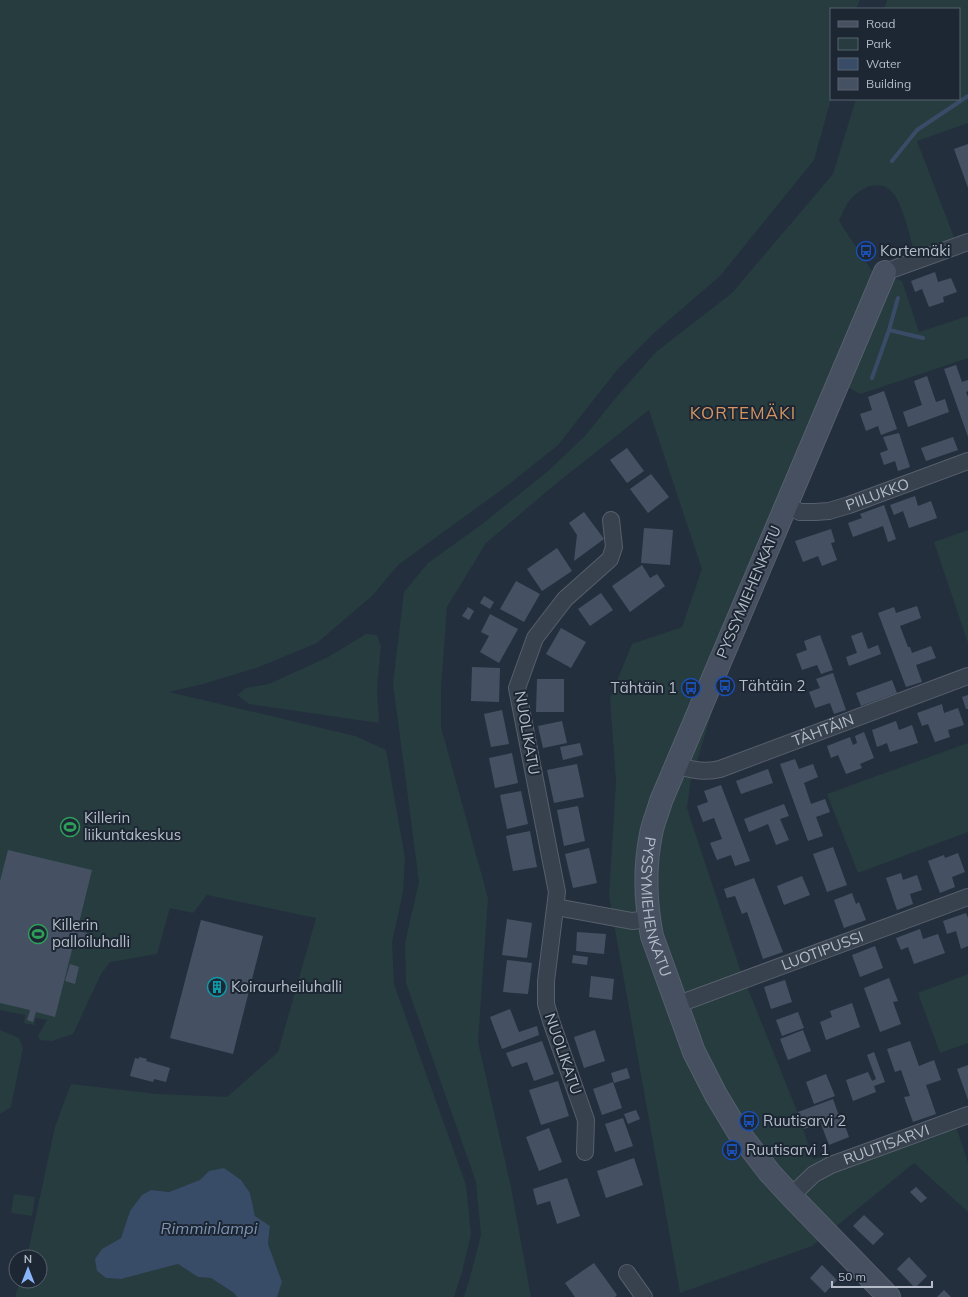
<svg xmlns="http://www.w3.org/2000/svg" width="968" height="1297" font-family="Mulish,sans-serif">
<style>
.green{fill:#263c3f}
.water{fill:#394c67}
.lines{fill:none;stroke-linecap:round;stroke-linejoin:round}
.stream{stroke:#394c67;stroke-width:4}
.building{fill:#455162}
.street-casing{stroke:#565f6c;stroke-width:18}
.secondary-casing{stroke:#565f6c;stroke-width:24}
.street{stroke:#38414e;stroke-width:16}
.secondary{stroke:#465061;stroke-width:22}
.labels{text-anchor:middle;stroke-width:4;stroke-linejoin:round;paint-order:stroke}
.poi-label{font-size:15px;fill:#b4bcc9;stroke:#1d2633;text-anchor:start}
.street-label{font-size:15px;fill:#b4bcc9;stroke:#1d2633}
.water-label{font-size:16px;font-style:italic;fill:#7c92b1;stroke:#1d2633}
.quarter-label{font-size:17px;letter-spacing:1px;fill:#d59563;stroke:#1d2633}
</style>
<rect width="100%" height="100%" fill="#242f3e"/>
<g class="green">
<polygon points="0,0 860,0 856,9 831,9 831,99 814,160 720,276 654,333 617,370 558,445 508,485 398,565 373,595 317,643 259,667 203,684 169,692 355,736 386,750 405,858 403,892 392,942 394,984 466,1185 471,1234 462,1272 454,1297 277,1297 282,1282 268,1244 270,1226 255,1216 250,1193 241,1180 209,1171 201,1180 169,1192 151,1190 130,1211 121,1238 102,1249 97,1271 106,1278 121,1279 178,1264 198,1277 211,1278 234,1293 237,1297 15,1297 20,1281 40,1281 40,1257 27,1257 55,1127 71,1084 157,1094 227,1097 278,1052 316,918 207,895 193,913 170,908 157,954 110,962 101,974 73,1034 52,1041 40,1040 38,1036 47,1020 36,1018 34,1025 24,1023 25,1015 0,1010"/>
<path d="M887,0H968V123L917,141L955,240L915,255C911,240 902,200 891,191C885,184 873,184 865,188C849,197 846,205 839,221L872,271L902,281L919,332L968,316V358L860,394L832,378L762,548L690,784L687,808L740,969L797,1111L813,1159L957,1129L968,1163V1212L914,1163L812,1246L680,1293L609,896L616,782L610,698L632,644L682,627L702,569L649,410L552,487L486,543L447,607L441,688V727L488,898L478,1042L511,1187L531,1297H464L470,1277L481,1235L476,1182L406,983L405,943L419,882L393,683L404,592L428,563L481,525L547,472L585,436L619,394L656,352L732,293L833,174L856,99H959V9H884Z"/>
<polygon points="968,530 968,643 934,542"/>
<polygon points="366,634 377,635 381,646 377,688 379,723 249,704 237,695 246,688 269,684 328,657"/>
<polygon points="968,743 968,832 858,873 827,794"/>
<polygon points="968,974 968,1043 940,1053 918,993"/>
<polygon points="0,1030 19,1038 23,1048 11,1107 0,1114"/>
<polygon points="14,1194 35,1197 32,1216 11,1213"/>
</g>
<polygon class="water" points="224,1168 241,1180 250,1193 255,1216 270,1226 268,1244 282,1282 277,1297 237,1297 234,1293 211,1278 198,1277 178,1264 121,1279 106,1278 97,1271 95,1259 102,1249 121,1238 130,1211 142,1195 151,1190 169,1192 200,1180 209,1171"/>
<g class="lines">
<g class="stream">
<polyline points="892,161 917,130 968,96"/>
<polyline points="889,330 923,338"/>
<polyline points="872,378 889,330 898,298"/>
</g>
</g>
<g class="building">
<polygon points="968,144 968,188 954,149"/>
<polygon points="935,272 938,282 951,278 957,292 943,297 944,302 929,307 922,289 915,292 911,281"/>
<polygon points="956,365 962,382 968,380 968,391 966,392 968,397 968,437 944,369"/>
<polygon points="927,376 936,402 945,399 949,412 908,427 903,412 922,405 914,381"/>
<polygon points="884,391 897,429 881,435 878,426 866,431 860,414 872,410 868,397"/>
<polygon points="899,433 910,467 898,471 895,461 884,465 880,453 888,450 883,437"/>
<polygon points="953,437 958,450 926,461 921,448"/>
<polygon points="627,448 644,471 627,483 610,460"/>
<polygon points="651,474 669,497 648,513 630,489"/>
<polygon points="915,496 918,506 931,501 937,518 909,528 903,511 894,515 890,505"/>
<polygon points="884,505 896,539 888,542 883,526 853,537 848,523 862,518 860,514"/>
<polygon points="584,512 604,539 574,561 577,535 569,523"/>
<polygon points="644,528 673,530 670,565 641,563"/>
<polygon points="831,529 835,542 831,543 837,560 822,566 818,556 803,562 795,541"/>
<polygon points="557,548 572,571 542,591 527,569"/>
<polygon points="642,565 650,578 657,574 665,586 630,612 612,586"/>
<polygon points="516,581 540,594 524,622 500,609"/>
<polygon points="601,593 613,610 590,626 578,609"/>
<polygon points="484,596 494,602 490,609 480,603"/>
<polygon points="917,606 921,618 900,626 908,647 910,647 912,653 931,646 936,658 916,665 922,682 906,687 878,613 894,607 896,613"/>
<polygon points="468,607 474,611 469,620 462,616"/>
<polygon points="490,614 518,629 499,663 480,652 489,636 481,632"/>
<polygon points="561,628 586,642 571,668 546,654"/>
<polygon points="862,632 868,649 878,645 881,654 849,666 846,657 857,653 851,636"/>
<polygon points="820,635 833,670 821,674 817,665 802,670 796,654 807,650 804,641"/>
<polygon points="472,667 500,668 499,702 471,701"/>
<polygon points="833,673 846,710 834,714 830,703 815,708 809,692 820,688 816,679"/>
<polygon points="537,679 564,679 564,712 536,712"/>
<polygon points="892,680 897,693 861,706 856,693"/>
<polygon points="968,695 968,709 966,709 962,697"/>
<polygon points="942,704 944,713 958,708 964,725 948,730 950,737 935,742 928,724 922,726 917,713"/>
<polygon points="502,710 509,744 491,747 484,714"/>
<polygon points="562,721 567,743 543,748 538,726"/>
<polygon points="896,721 899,730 912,725 918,743 890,752 887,743 877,747 872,730"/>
<polygon points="864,732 874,758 860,764 862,768 846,774 838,755 831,758 827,746 850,737 853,745 857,743 855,736"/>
<polygon points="580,743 583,755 563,760 560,747"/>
<polygon points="512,753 518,783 495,788 489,758"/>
<polygon points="795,759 799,769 813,764 818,777 804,783 811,804 825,799 830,812 816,817 823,836 808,841 780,764"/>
<polygon points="577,764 584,797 554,803 547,770"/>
<polygon points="768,769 773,783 741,794 736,781"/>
<polygon points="721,785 750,861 735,866 731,855 717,860 710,843 722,839 714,818 703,822 697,806 708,802 704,791"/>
<polygon points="521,791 528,824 507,829 500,795"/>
<polygon points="784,804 789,816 780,819 789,840 776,845 768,824 749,832 744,819"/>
<polygon points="578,806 585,841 564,846 557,810"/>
<polygon points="530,831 537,867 513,871 506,836"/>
<polygon points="833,847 847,885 827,892 813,854"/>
<polygon points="589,848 597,883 573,888 565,854"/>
<polygon points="8,850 92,870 77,931 87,933 85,940 75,938 55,1017 36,1012 33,1022 27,1020 30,1010 0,1003 0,881"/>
<polygon points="958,853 965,872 952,877 955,887 940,893 928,861 944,855 945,858"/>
<polygon points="901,873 903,880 917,875 922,890 910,894 913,904 897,910 886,878"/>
<polygon points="802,876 810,895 784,905 777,886"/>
<polygon points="754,878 783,952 763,959 747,912 742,914 735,896 727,898 724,889"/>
<polygon points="852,893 856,904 859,902 866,920 844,928 834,900"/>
<polygon points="966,913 968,918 968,946 961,949 956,931 947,934 943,921"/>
<polygon points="507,919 532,923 527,958 502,955"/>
<polygon points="201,920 263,936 233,1054 170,1038"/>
<polygon points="920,929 923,939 938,934 945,953 914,964 908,947 901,950 896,938"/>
<polygon points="577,932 606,934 604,954 576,951"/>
<polygon points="875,946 883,968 860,977 852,955"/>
<polygon points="573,955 588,957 587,965 572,963"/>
<polygon points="507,960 532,963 528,994 503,992"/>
<polygon points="70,964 79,967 75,984 65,981"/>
<polygon points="591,976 614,979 612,1000 589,997"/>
<polygon points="889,978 898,1001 893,1002 901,1024 880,1032 864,988"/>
<polygon points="785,980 792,1002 771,1009 764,987"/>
<polygon points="852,1003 860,1027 826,1040 820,1022 832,1017 830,1011"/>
<polygon points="510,1009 519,1032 537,1026 539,1035 502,1049 490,1017"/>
<polygon points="798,1012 804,1028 782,1036 776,1020"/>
<polygon points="595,1030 605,1061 584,1068 574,1037"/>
<polygon points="803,1030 811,1051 788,1060 780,1039"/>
<polygon points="542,1041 554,1074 534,1081 527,1062 512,1067 506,1053"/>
<polygon points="910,1041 919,1066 934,1060 941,1080 926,1085 936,1114 913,1122 904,1097 910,1096 901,1070 895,1072 887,1049"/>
<polygon points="874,1052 885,1082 874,1086 876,1092 853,1101 846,1080 868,1072 872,1081 876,1079 867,1055"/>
<polygon points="139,1057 147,1059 146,1061 170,1068 166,1082 154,1079 153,1082 130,1076 135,1058 139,1059"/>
<polygon points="968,1065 968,1100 957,1069"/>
<polygon points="627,1068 630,1078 614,1083 611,1073"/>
<polygon points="826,1074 835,1096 814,1104 806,1082"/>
<polygon points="558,1081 569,1116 541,1125 529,1090"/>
<polygon points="613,1082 622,1108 602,1115 593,1089"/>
<polygon points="833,1099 839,1116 804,1129 798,1112"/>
<polygon points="636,1110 640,1119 628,1124 624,1114"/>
<polygon points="842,1117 849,1137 829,1145 821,1124"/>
<polygon points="623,1118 633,1146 615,1152 605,1124"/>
<polygon points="549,1128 562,1162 539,1171 526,1137"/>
<polygon points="634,1158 643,1185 606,1198 597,1171"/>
<polygon points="567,1178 580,1216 557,1224 550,1201 537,1205 533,1189"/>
<polygon points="916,1187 927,1198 921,1203 910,1192"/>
<polygon points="864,1215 884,1234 873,1245 853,1226"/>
<polygon points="909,1257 927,1276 915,1288 897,1269"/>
<polygon points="594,1263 617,1295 615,1297 575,1297 565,1283"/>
<polygon points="822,1265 837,1280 825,1293 810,1278"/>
<polygon points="944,1290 951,1297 937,1297"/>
</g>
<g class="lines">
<g class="street-casing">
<g id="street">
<polyline points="885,272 968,242"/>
<path id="s1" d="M786,505L800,512H815L829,511L849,505L968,461"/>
<path id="s2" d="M676,765C691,770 705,773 720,769L968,676"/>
<polyline points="556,907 632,921 649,919"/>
<path id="s3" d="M676,1005L968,897"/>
<polyline points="585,1152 586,1120 551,1021 546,1004 546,981 557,892 517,688 535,638 565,599 610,559 614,547 611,520"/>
<path id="s4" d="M791,1196L814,1174L831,1165L968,1115"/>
<polyline points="627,1273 644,1297"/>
</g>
</g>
<g class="secondary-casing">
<g id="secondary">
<path id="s5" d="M885,272L661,801C658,812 653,823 651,834C644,869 645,901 652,936L694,1052L716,1095L739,1133L769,1172L791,1196L889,1297"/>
</g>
</g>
<use href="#street" class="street"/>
<use href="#secondary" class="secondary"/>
</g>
<defs>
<g id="bus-ring" transform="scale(1)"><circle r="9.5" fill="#1d2633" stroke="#1a4fb4" stroke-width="1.5"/><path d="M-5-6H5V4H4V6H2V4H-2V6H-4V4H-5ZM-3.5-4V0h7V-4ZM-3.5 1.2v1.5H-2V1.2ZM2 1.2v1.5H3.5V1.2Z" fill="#1a4fb4"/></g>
<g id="stadium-ring" transform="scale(1)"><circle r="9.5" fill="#1d2633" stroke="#2e9e5b" stroke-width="1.5"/><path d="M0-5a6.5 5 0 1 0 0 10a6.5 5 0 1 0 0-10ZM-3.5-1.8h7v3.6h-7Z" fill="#2e9e5b"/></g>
<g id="building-ring" transform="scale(1)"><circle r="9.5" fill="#1d2633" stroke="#0f9aa8" stroke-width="1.5"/><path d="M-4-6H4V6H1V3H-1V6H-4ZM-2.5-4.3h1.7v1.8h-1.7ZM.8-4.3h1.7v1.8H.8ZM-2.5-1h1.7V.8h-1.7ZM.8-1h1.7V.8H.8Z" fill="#0f9aa8"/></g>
</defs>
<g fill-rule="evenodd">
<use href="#bus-ring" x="866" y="251"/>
<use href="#bus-ring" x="725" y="686"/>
<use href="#bus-ring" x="691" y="688"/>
<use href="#stadium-ring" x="70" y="827"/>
<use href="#stadium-ring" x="38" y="934"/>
<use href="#building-ring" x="217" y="987"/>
<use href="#bus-ring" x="749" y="1121"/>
<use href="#bus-ring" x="732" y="1150"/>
</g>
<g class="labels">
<g class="poi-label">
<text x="880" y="256">Kortemäki</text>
<text x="739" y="691">Tähtäin 2</text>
<text x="677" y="693" text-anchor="end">Tähtäin 1</text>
<text x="84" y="823">Killerin<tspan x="84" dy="17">liikuntakeskus</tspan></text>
<text x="52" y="930">Killerin<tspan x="52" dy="17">palloiluhalli</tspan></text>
<text x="231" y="992">Koiraurheiluhalli</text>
<text x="763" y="1126">Ruutisarvi 2</text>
<text x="746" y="1155">Ruutisarvi 1</text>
</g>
<g class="street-label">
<text dy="5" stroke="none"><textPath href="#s1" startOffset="96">PIILUKKO</textPath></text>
<text transform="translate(749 592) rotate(-67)" y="5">PYSSYMIEHENKATU</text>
<text dy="5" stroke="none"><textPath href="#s2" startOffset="155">TÄHTÄIN</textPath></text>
<text transform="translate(527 733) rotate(80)" y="5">NUOLIKATU</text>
<text dy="5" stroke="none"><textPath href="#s5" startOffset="683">PYSSYMIEHENKATU</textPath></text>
<text dy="5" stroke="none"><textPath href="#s3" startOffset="156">LUOTIPUSSI</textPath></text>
<text transform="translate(563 1054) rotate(71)" y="5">NUOLIKATU</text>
<text dy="5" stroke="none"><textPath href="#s4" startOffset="110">RUUTISARVI</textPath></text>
</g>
<g class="water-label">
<text x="209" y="1234">Rimminlampi</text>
</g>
<g class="quarter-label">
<text x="743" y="419">KORTEMÄKI</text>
</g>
</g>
<rect x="830" y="8" width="130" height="92" fill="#1d2633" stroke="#59626f"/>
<rect x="838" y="21" width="20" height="6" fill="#465061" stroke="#59626f"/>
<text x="866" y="28" font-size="12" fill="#b4bcc9">Road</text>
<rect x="838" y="38" width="20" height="12" fill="#263c3f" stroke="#59626f"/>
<text x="866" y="48" font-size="12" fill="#b4bcc9">Park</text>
<rect x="838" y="58" width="20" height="12" fill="#394c67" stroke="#59626f"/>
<text x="866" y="68" font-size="12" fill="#b4bcc9">Water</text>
<rect x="838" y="78" width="20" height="12" fill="#455162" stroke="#59626f"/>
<text x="866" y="88" font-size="12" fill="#b4bcc9">Building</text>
<g transform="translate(28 1269)"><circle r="19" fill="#1d2633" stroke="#59626f"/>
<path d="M0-3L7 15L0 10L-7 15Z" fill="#8ab4f8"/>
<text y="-6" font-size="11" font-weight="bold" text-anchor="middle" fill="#b4bcc9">N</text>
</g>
<path d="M832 1281v6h100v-6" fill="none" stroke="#b4bcc9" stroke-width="2"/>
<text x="838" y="1281" font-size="12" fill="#b4bcc9" stroke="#1d2633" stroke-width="3" paint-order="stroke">50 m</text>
</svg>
